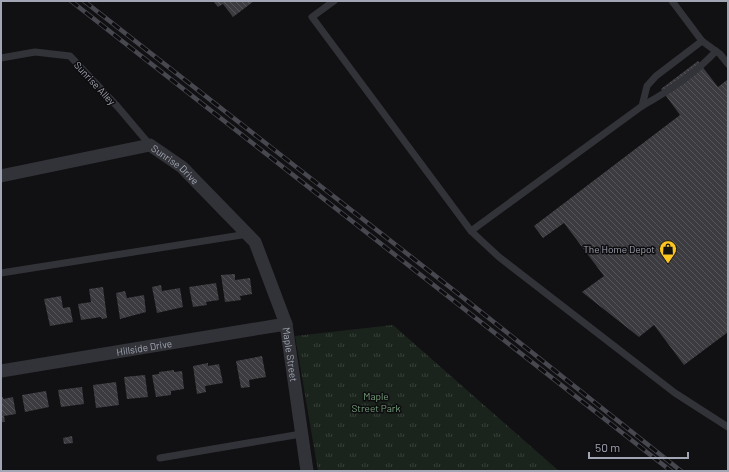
<svg xmlns="http://www.w3.org/2000/svg" width="729" height="472" font-family="Barlow,sans-serif">
<style>
.grass{fill:url(#grass-tufts)}
.building{fill:url(#building-back-hatch)}
.lines{fill:none;stroke-linecap:round;stroke-linejoin:round}
.lane{stroke:#323338;stroke-width:7}
.street{stroke:#323338;stroke-width:13}
.rail-casing{stroke:#47484f;stroke-width:4.5}
.rail{stroke:#0d0c0e;stroke-width:3;stroke-dasharray:9;stroke-linecap:butt}
.labels{text-anchor:middle;stroke-width:3;stroke-linejoin:round;paint-order:stroke}
.street-label{font-size:10px;fill:#a2a6b4;stroke:#0d0c0e}
.poi-label{font-size:10px;fill:#a2a6b4;stroke:#0d0c0e;text-anchor:end}
.park-label{font-size:10px;fill:#77a17e;stroke:#0d0c0e}
</style>
<defs>
<pattern id="grass-tufts" width="24" height="20" patternUnits="userSpaceOnUse"><rect width="24" height="20" fill="#1b231d"/><path d="M3 7l-1-3M5 7V3M7 7l1-3M15 17l-1-3M17 17v-4M19 17l1-3" fill="none" stroke="#39403b"/></pattern>
<pattern id="building-back-hatch" width="6" height="6" patternUnits="userSpaceOnUse"><rect width="6" height="6" fill="#3b3b40"/><path d="M-1 5l2 2M0 0l6 6M5-1l2 2" fill="none" stroke="#545459"/></pattern>
</defs>
<rect width="100%" height="100%" fill="#111113"/>
<polygon class="grass" points="393,325 559,471 318,471 295,336"/>
<g class="building">
<polygon points="213,1 254,1 233,17 223,4 218,7"/>
<polygon points="698,61 718,87 727,80 728,81 728,332 684,365 654,325 639,337 582,292 604,276 564,223 543,238 534,226 680,115 661,89"/>
<polygon points="235,274 235,280 250,278 252,294 240,296 241,300 225,302 221,275"/>
<polygon points="216,283 219,300 206,302 207,305 193,307 189,287"/>
<polygon points="161,285 162,291 180,288 183,307 157,313 152,287"/>
<polygon points="103,287 107,318 102,319 101,317 81,320 78,304 91,302 89,289"/>
<polygon points="125,291 127,298 144,295 146,312 120,319 116,293"/>
<polygon points="61,296 63,308 70,307 73,322 50,326 44,299"/>
<polygon points="262,356 266,377 249,380 250,387 241,388 236,361"/>
<polygon points="208,363 208,366 219,364 223,383 205,386 206,392 197,394 193,366"/>
<polygon points="174,370 174,372 182,371 184,389 171,391 171,395 156,397 152,375 159,374 159,372"/>
<polygon points="145,375 148,397 127,399 124,377"/>
<polygon points="116,382 119,405 96,408 93,385"/>
<polygon points="82,387 84,404 61,407 58,390"/>
<polygon points="46,391 49,407 25,412 22,395"/>
<polygon points="1,397 3,397 3,399 13,397 16,414 4,416 5,422 1,422"/>
<polygon points="72,436 73,443 64,444 63,438"/>
</g>
<g class="lines">
<g class="lane">
<polyline points="334,1 312,17 471,231 499,257 675,393 728,427"/>
<polyline points="672,1 702,41 720,54 728,64"/>
<polyline points="1,58 35,52 70,56 117,106 150,145"/>
<polyline points="642,106 647,86 656,76 702,41"/>
<path d="M471,231L642,106C669,91 695,74 716,51"/>
<polyline points="1,273 248,234"/>
<polyline points="160,458 301,434"/>
</g>
<g class="street">
<path id="s1" d="M1,176L150,145L182,167L255,242L286,324L307,471"/>
<path id="s2" d="M1,371L286,324"/>
</g>
<g class="rail-casing">
<g id="rail">
<polyline points="71,1 671,471"/>
<polyline points="84,1 456,292 681,471"/>
</g>
</g>
<use href="#rail" class="rail"/>
</g>
<defs>
<g id="shop-pin" transform="scale(0.9)"><path d="M0 17L-7.5 6A9.5 9.5 0 1 1 7.5 6Z" fill="#fbc621" stroke="#0d0c0e"/><path d="M-5-2.5h2.3a2.7 3.5 0 0 1 5.4 0H5L5.5 6h-11ZM-1.5-2.5h3a1.5 2.3 0 0 0-3 0Z" fill="#111"/></g>
</defs>
<g fill-rule="evenodd">
<use href="#shop-pin" x="668" y="249"/>
</g>
<g class="labels">
<g class="street-label">
<text transform="translate(95 83) rotate(47)" y="4">Sunrise Alley</text>
<text dy="4" stroke="none"><textPath href="#s1" startOffset="184">Sunrise Drive</textPath></text>
<text dy="4" stroke="none"><textPath href="#s2" startOffset="145">Hillside Drive</textPath></text>
<text dy="4" stroke="none"><textPath href="#s1" startOffset="414">Maple Street</textPath></text>
</g>
<g class="poi-label">
<text x="655" y="253">The Home Depot</text>
</g>
<g class="park-label">
<text x="376" y="400">Maple<tspan x="376" dy="12">Street Park</tspan></text>
</g>
</g>
<rect width="729" height="472" fill="none" stroke="#a2a6b4" stroke-width="4"/>
<path d="M589 452v6h99v-6" fill="none" stroke="#a2a6b4" stroke-width="2"/>
<text x="595" y="452" font-size="12" fill="#a2a6b4" stroke="#0d0c0e" stroke-width="3" paint-order="stroke">50 m</text>
</svg>
